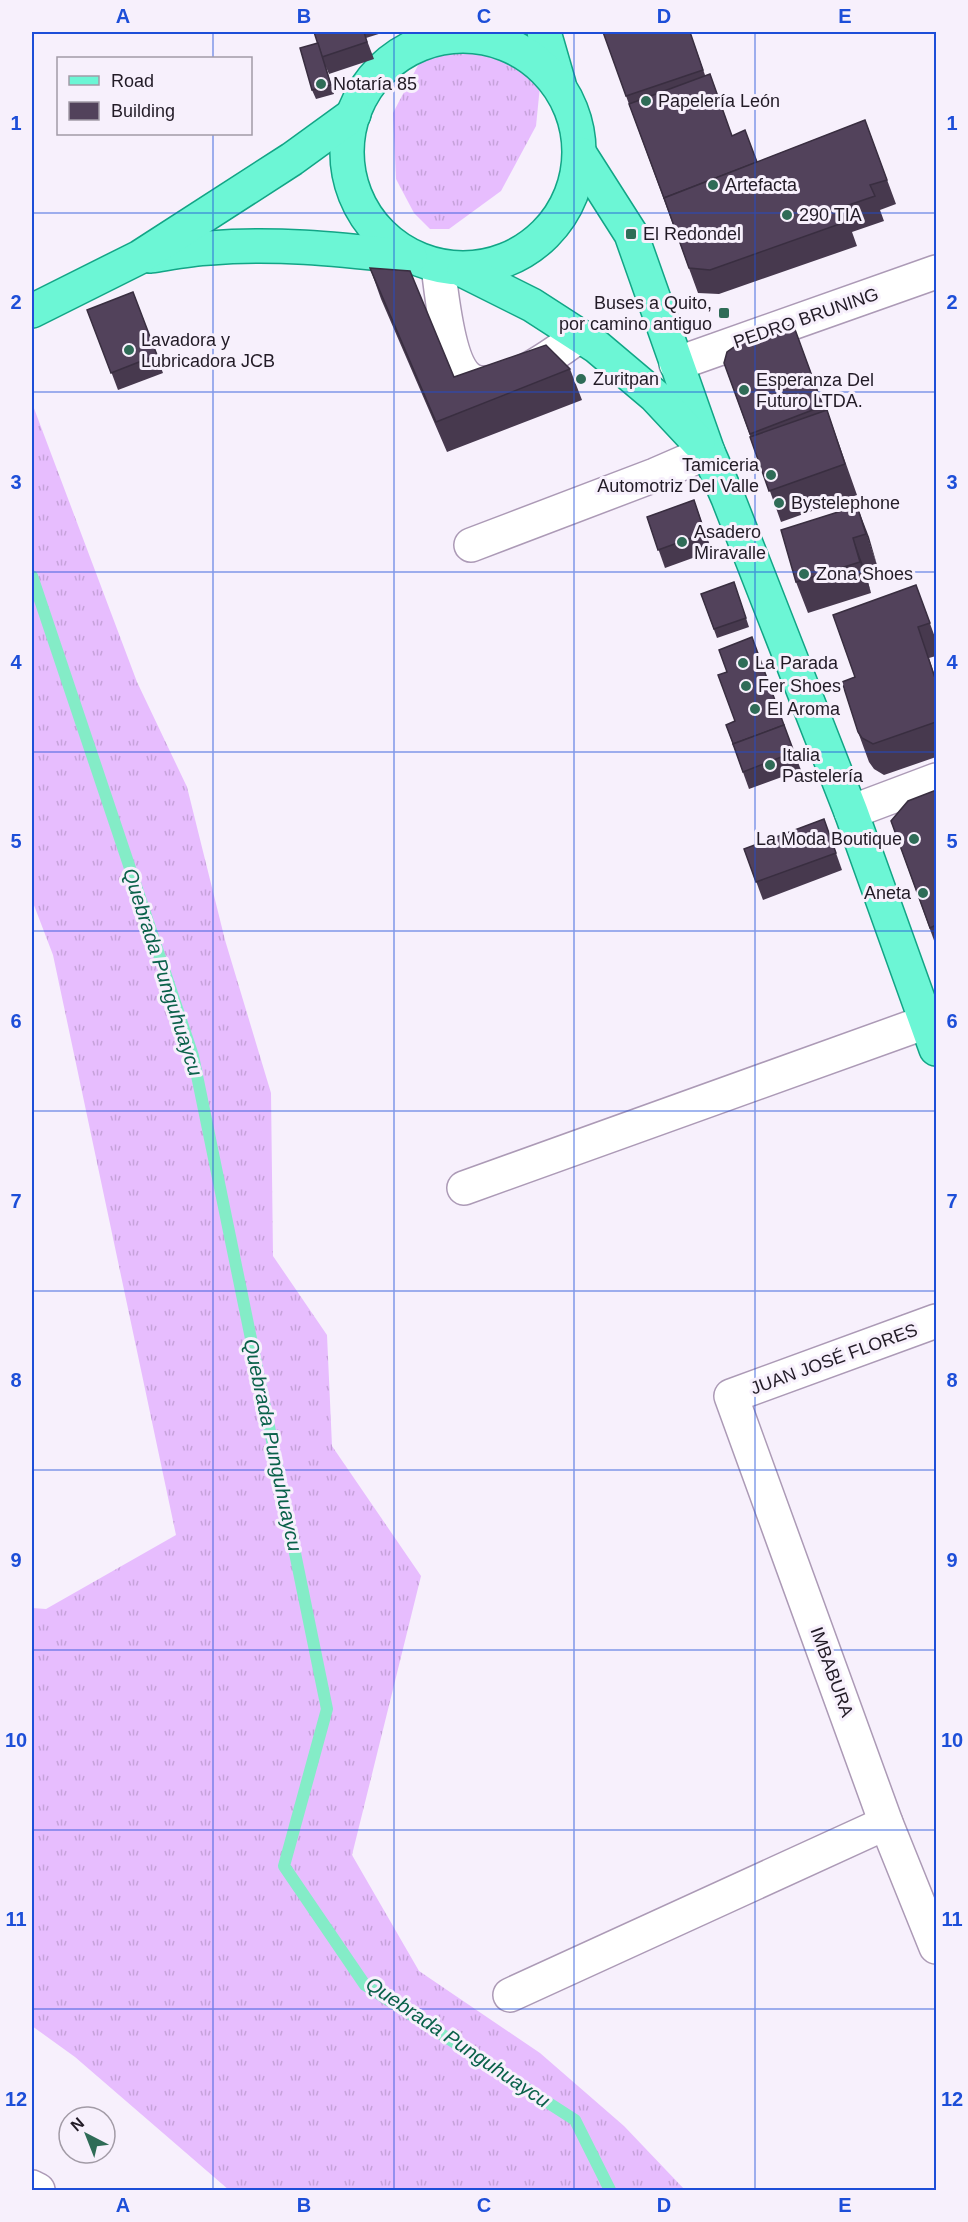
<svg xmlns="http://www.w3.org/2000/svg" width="968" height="2222" font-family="Helvetica,sans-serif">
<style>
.grass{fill:url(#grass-tufts)}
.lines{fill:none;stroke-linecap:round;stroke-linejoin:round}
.stream{stroke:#84ecc7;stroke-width:12}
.minor-casing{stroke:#ac9ab6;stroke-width:36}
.major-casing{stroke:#12a586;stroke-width:36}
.minor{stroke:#fff;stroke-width:33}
.major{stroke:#6cf6d5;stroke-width:33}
.wall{fill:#47394e}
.shaded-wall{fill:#392e40}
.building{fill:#52425b;stroke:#392e40;stroke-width:1.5}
.grid{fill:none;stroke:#1d4ed8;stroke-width:1.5;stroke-opacity:0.55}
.poi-dot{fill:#2f6c57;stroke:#f7f0fc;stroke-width:2}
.labels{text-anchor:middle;stroke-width:6;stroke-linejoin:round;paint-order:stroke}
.poi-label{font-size:18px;fill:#221b26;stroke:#f7f0fc;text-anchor:start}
.street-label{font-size:18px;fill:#221b26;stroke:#f7f0fc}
.water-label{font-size:20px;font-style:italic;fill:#0a614a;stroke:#f7f0fc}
.neatline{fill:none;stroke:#1d4ed8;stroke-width:2}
.grid-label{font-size:20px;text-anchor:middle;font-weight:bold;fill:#1d4ed8}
</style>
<defs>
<pattern id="grass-tufts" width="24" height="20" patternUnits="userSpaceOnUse" patternTransform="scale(1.5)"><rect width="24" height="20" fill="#e7bdfe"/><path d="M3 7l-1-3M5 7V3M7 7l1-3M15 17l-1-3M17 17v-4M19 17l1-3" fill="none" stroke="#c6a2da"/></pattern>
</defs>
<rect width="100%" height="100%" fill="#f7f0fc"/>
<g class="grass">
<polygon points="476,34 514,47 541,76 536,126 501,191 449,229 430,229 414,213 396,179 393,113 424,54"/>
<polygon points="32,403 137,682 187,787 225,940 271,1093 273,1256 327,1335 332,1446 421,1576 352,1855 419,1971 540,2053 624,2126 685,2190 229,2190 75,2057 32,2026 32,1608 46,1609 176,1535 53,955 32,900"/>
</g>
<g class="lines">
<polyline class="stream" points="32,576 193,1056 327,1709 284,1866 365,1985 575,2120 610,2190"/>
<g class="minor-casing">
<g id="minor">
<path d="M438,267C442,293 447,366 471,380C484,387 504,380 517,375C539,366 560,349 580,336"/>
<polyline points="676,364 936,272"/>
<polyline points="471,545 655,475 708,452"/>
<polyline points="851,812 936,780"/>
<polyline points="464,1188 926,1022"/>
<polyline points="936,1321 731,1396 886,1823 936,1947"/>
<polyline points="510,1995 886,1823"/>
<polyline points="32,2187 38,2190"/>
</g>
</g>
<g class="major-casing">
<g id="major">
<polyline points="544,32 559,84"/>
<circle cx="463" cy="152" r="116"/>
<polyline points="580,154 631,234 708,452 728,498 851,812 936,1049"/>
<path d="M150,256C170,253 190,249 210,248C276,242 344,250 410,257"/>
<polyline points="464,271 532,305 597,347 655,396 698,442"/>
<polyline points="32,311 140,257 292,159 354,114"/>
</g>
</g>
<use href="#minor" class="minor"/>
<use href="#major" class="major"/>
</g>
<g class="wall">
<polygon points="314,32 385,32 366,38 374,59 329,74 326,67 334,94 316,99 312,90 318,43"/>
<polygon points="690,32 705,75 732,136 757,162 865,120 896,204 880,210 884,221 852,232 857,246 719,294 698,293 626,96"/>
<polygon points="370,268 454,377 570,369 582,400 447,452 381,299"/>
<polygon points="133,292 163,373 118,390 88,310"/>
<polygon points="793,324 825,411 827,410 857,495 781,522 724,363"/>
<polygon points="694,500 712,551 665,568 647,517"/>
<polygon points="857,506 877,565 864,568 871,593 808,613 796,582"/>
<polygon points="734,582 749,627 717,638 701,594"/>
<polygon points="916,585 936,640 936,656 929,658 936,679 936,757 884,775 874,769 869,762 858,732"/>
<polygon points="726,725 784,726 801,770 749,789"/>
<polygon points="936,790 936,946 891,821"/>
<polygon points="824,819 842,870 763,900 744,849"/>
</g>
<g class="shaded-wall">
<polygon points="857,506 869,537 877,565 866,534"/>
<polygon points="853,538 864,568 871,593 860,562"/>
</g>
<g class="building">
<polygon points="314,32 364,32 367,42 322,57"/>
<polygon points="603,32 690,32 703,70 626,96"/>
<polygon points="318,43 331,85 312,90 300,48"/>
<polygon points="710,74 732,136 745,130 757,162 664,198 629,104"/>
<polygon points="865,120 887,180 870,185 875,196 843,207 848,221 710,270 689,268 664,198"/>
<polygon points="370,268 410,271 454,377 546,345 570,369 436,422"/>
<polygon points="133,292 157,355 111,373 87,310"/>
<polygon points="793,324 823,406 750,434 724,363 727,352 737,345"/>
<polygon points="827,410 845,464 769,491 750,437"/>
<polygon points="694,500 705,533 658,550 647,517"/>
<polygon points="857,506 866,534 853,538 860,562 796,582 781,530"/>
<polygon points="734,582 746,618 714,629 701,594"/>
<polygon points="916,585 930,623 918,627 936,681 936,722 873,744 862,738 858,732 842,682 855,677 833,615"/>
<polygon points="752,637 784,725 733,744 734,746 726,725 735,721 718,675 727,672 719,650"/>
<polygon points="784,725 794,752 743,772 733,744"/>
<polygon points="936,790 936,925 930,928 891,821 908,801"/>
<polygon points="824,819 836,853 756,882 744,849"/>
</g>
<path class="grid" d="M213,32V58M394,32V2190M574,32V2190M755,32V2190M213,134V2190M32,213H936M32,392H936M32,572H936M32,752H936M32,931H936M32,1111H936M32,1291H936M32,1470H936M32,1650H936M32,1830H936M32,2009H936"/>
<g class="poi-dot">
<circle cx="321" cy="84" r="6"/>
<circle cx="646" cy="101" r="6"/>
<circle cx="713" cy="185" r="6"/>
<circle cx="787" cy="215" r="6"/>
<rect x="625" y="228" width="12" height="12" rx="3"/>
<rect x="718" y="307" width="12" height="12" rx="3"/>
<circle cx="129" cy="350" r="6"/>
<circle cx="581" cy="379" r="6"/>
<circle cx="744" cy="390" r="6"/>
<circle cx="771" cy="475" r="6"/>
<circle cx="779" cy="503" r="6"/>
<circle cx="682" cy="542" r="6"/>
<circle cx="804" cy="574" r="6"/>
<circle cx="743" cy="663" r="6"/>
<circle cx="746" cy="686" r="6"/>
<circle cx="755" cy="709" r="6"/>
<circle cx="770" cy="765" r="6"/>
<circle cx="914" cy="839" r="6"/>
<circle cx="923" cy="893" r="6"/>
</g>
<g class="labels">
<g class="poi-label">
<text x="333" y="90">Notaría 85</text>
<text x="658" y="107">Papelería León</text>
<text x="725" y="191">Artefacta</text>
<text x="799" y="221">290 TIA</text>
<text x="643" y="240">El Redondel</text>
<text x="712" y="309" text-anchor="end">Buses a Quito,<tspan x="712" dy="21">por camino antiguo</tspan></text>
<text x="141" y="346">Lavadora y<tspan x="141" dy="21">Lubricadora JCB</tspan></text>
<text x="593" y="385">Zuritpan</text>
<text x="756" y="386">Esperanza Del<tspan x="756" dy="21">Futuro LTDA.</tspan></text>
<text x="759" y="471" text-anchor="end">Tamiceria<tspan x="759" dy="21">Automotriz Del Valle</tspan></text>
<text x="791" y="509">Bystelephone</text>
<text x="694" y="538">Asadero<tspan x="694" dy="21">Miravalle</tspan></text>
<text x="816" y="580">Zona Shoes</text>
<text x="755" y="669">La Parada</text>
<text x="758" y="692">Fer Shoes</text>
<text x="767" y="715">El Aroma</text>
<text x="782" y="761">Italia<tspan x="782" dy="21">Pastelería</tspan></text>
<text x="902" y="845" text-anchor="end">La Moda Boutique</text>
<text x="911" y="899" text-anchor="end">Aneta</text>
</g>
<g class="street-label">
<text transform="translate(806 318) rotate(-19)" y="6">PEDRO BRUNING</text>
<text transform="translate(834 1359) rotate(-20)" y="6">JUAN JOSÉ FLORES</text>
<text transform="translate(832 1672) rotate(70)" y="6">IMBABURA</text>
</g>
<g class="water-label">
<text transform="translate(163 972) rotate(72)" y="7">Quebrada Punguhuaycu</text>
<text transform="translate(273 1445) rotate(78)" y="7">Quebrada Punguhuaycu</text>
<text transform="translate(458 2042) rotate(34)" y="7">Quebrada Punguhuaycu</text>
</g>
</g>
<rect width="968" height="2222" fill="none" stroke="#f7f0fc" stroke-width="66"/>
<rect x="57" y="57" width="195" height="78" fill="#f7f0fc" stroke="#a29ba6" stroke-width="1.5"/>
<rect x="69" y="76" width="30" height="9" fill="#6cf6d5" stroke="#a29ba6" stroke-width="1.5"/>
<text x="111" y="87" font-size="18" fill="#221b26">Road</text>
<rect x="69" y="102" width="30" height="18" fill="#52425b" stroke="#a29ba6" stroke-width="1.5"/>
<text x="111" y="117" font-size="18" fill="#221b26">Building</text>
<g transform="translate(87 2135) rotate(318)"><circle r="28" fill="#f7f0fc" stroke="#a29ba6" stroke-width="1.5"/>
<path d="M0-4.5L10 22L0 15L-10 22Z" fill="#2f6c57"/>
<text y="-9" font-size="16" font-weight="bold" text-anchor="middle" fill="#221b26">N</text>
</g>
<rect x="33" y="33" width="902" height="2156" class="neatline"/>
<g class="grid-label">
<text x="123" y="23">A</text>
<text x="304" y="23">B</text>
<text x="484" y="23">C</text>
<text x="664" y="23">D</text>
<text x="845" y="23">E</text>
<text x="16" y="130">1</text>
<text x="952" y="130">1</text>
<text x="16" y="309">2</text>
<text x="952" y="309">2</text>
<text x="16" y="489">3</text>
<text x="952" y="489">3</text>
<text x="16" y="669">4</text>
<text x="952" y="669">4</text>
<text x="16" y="848">5</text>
<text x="952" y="848">5</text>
<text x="16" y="1028">6</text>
<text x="952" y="1028">6</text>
<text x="16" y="1208">7</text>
<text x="952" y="1208">7</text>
<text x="16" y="1387">8</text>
<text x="952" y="1387">8</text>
<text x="16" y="1567">9</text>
<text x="952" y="1567">9</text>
<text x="16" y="1747">10</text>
<text x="952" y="1747">10</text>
<text x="16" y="1926">11</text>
<text x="952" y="1926">11</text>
<text x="16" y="2106">12</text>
<text x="952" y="2106">12</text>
<text x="123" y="2212">A</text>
<text x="304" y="2212">B</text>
<text x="484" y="2212">C</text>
<text x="664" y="2212">D</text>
<text x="845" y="2212">E</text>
</g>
</svg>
